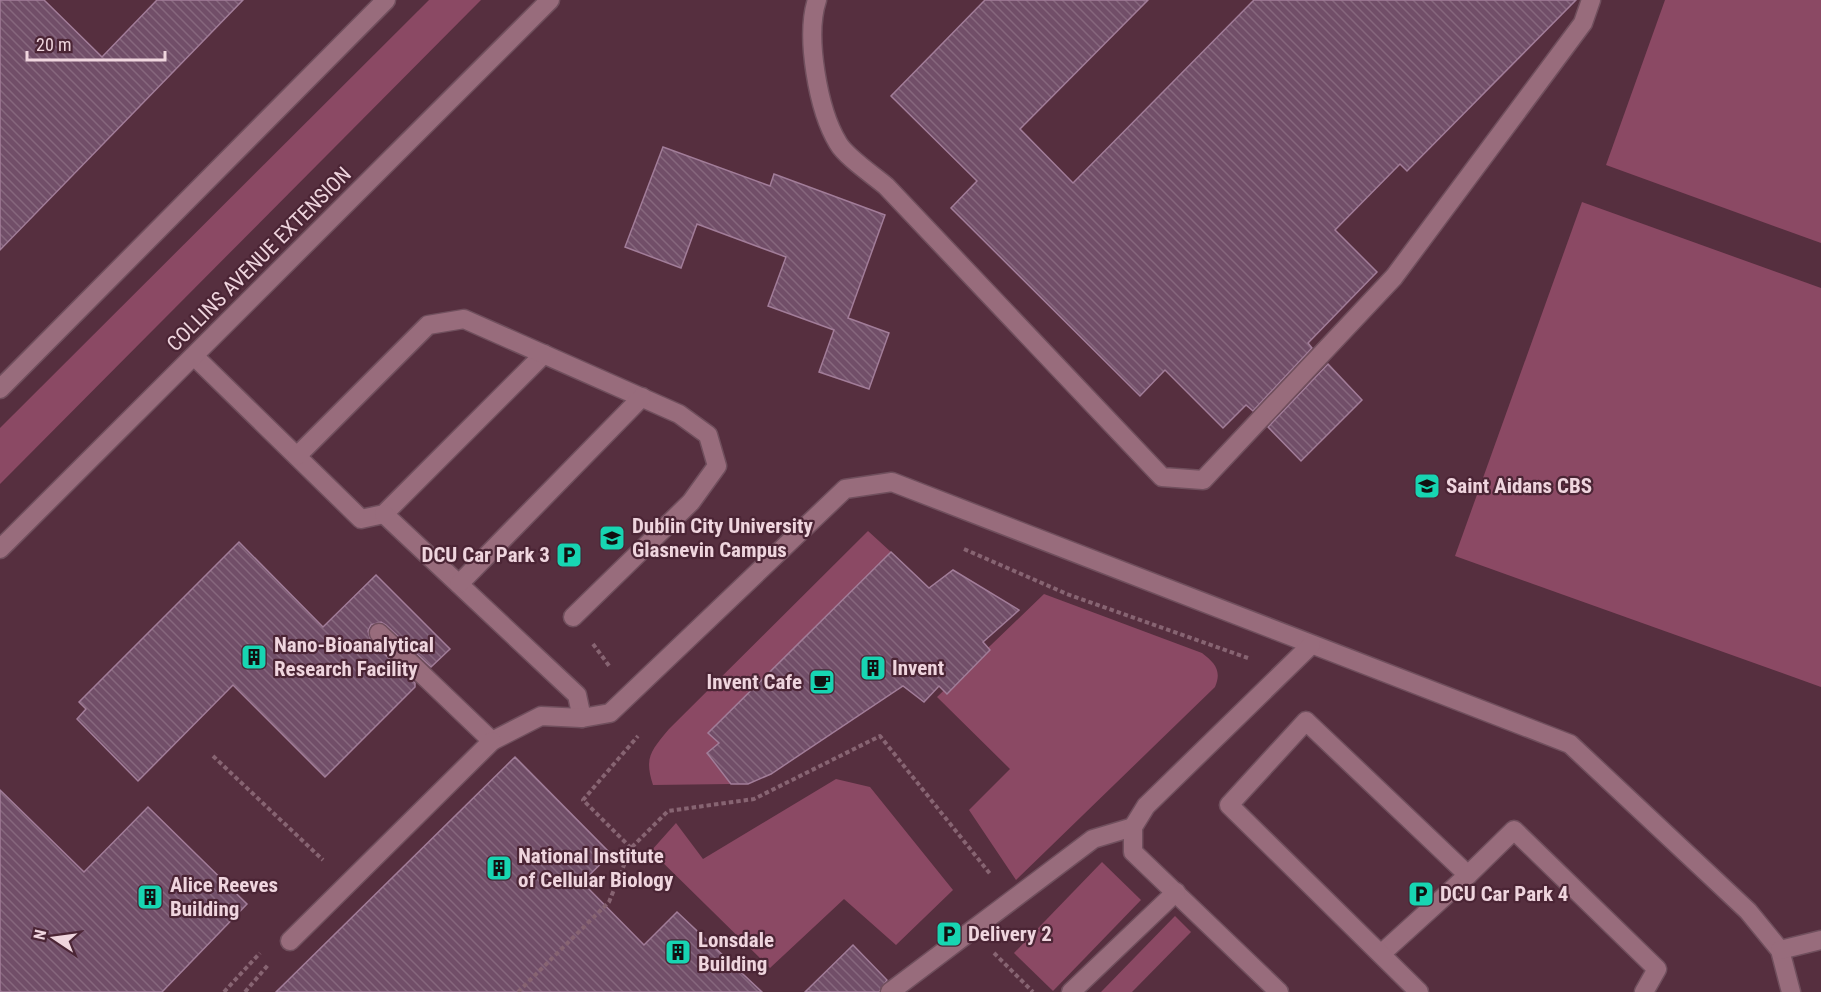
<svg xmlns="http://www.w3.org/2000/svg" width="1821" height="992" font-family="'Roboto Condensed',sans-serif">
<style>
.grass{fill:#8b4964}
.building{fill:url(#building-back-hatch);stroke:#a27d99;stroke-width:1.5}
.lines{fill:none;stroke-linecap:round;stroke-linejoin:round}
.service-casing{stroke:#704f5d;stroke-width:21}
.pedestrian-casing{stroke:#704f5d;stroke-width:21}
.minor-casing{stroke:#704f5d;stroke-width:21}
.secondary-casing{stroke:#704f5d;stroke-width:21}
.path{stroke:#876472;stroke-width:4;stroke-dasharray:4.5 3;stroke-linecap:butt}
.service{stroke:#986c7c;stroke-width:18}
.pedestrian{stroke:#986c7c;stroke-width:18}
.minor{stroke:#986c7c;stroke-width:18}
.secondary{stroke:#986c7c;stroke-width:18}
.labels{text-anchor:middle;stroke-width:4.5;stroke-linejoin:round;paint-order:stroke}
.street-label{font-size:21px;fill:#efd5de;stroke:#4b2535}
.poi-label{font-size:21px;font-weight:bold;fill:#efd5de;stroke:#4b2535;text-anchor:start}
</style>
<defs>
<pattern id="building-back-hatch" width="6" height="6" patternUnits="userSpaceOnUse" patternTransform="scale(1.5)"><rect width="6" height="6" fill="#714e68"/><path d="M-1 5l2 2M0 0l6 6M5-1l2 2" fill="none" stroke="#86677d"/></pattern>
</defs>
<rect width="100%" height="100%" fill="#562f3f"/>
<g class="grass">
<polygon points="429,0 481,0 0,484 0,428"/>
<polygon points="1665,0 1821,0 1821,243 1606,165"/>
<polygon points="1582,202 1821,288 1821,687 1455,556"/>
<path d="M868,531L891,552L708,733L719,743L707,754L731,784L653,785C644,757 651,751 669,729Z"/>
<path d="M1044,594L1202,653C1215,663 1222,671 1215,687L1016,880L969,810L1010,769L937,697Z"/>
<polygon points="836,779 870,787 953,890 896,945 844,899 770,968 651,851 676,823 703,859"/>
<polygon points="1102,862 1141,900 1053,991 1014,953"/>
<polygon points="1175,916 1191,932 1132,992 1101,992"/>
</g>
<g class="building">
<polygon points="0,0 44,0 102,57 157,0 243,0 0,250"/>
<polygon points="985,0 1148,0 1020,129 1073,183 1254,0 1576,0 1407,171 1400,164 1335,230 1377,272 1308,343 1312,348 1253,411 1246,405 1223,428 1165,370 1140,396 951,208 977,181 891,96"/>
<polygon points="663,147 770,186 774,174 885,215 848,318 889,333 869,389 819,372 834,330 768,306 786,257 697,224 681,268 625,247"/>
<polygon points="1328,364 1362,400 1301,461 1268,427"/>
<polygon points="239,542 323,627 376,575 450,649 431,667 386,625 381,622 371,625 368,631 371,641 415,683 415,687 325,777 233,685 138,781 77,719 86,709 79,702"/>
<polygon points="891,552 929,588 953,570 1019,610 983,642 990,650 947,694 939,686 924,702 903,686 771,774 748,784 731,784 707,753 719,743 708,733"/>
<polygon points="515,757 611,854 582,882 644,945 677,912 762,992 276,992"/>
<polygon points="0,790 84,872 148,807 247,904 162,992 0,992"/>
<polygon points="853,945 887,980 879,992 805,992"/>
</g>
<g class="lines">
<g class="service-casing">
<g id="service">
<path d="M817,0C805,36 818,110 838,143C846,157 873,175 886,186L1162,477L1203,480L1394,277L1583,23L1591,0"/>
<polyline points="194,356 361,519 384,514 544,354"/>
<polyline points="297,456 428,325 464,319 679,414 708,435 717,466 691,502 573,617"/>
<polyline points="384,514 577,695 582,718"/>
<polyline points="459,584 642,397"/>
<polyline points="379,633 492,741 541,716 582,718 610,713 845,489 892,482 1570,744 1748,911 1780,950 1791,992"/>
<polyline points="290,941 492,741"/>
<polyline points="1780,950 1821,940"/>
<polyline points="1381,954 1468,875"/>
<polyline points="890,992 1093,839 1133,827"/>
<polyline points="1279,992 1133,852 1133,827 1146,806 1311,645"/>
<polyline points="1419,992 1229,805 1306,721 1468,875 1514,830 1657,969 1644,992"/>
</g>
</g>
<g class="pedestrian-casing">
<polyline id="pedestrian" points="1071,992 1176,892"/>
</g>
<g class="minor-casing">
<polyline id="minor" points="0,389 386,0"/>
</g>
<g class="secondary-casing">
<polyline id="secondary" points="0,549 550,0"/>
</g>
<g class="path">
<polyline points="964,549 1067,594 1248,658"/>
<polyline points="593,644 610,667"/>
<polyline points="213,756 323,860"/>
<polyline points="631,848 583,800 638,736"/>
<polyline points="994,953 1033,992"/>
<polyline points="224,992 260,953"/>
<polyline points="245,992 268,965"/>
<polyline points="518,992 609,902 631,848 668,811 754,799 880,736 991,875"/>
</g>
<use href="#service" class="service"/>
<use href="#pedestrian" class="pedestrian"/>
<use href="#minor" class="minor"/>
<use href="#secondary" class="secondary"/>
</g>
<defs>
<g id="school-square" transform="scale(1.35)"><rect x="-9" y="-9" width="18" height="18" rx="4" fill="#17d5b2" stroke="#4b2535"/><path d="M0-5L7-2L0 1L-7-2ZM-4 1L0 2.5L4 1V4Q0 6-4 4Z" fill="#111"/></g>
<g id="university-square" transform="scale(1.35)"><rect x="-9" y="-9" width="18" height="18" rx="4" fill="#17d5b2" stroke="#4b2535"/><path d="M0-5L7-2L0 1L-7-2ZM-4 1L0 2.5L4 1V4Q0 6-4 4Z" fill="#111"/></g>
<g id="parking-square" transform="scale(1.35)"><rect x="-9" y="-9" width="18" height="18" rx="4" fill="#17d5b2" stroke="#4b2535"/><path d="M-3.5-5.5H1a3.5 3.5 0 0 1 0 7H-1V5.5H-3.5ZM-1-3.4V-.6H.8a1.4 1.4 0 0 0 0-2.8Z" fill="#111"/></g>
<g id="building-square" transform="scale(1.35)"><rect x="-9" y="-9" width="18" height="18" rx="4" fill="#17d5b2" stroke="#4b2535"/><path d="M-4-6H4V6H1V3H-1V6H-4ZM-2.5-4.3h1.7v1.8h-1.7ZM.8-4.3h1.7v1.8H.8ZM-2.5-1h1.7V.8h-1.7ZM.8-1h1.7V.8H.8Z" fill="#111"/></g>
<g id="cafe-square" transform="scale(1.35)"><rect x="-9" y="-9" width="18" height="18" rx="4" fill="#17d5b2" stroke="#4b2535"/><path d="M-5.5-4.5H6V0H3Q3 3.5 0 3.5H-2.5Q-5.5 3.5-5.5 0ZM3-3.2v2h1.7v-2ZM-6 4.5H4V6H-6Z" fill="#111"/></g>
</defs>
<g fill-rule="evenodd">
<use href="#school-square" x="1427" y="486"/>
<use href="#university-square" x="612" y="538"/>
<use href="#parking-square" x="569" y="555"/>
<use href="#building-square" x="254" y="657"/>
<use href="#building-square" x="873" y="668"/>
<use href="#cafe-square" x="822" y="682"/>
<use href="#building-square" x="499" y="868"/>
<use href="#parking-square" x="1421" y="894"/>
<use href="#building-square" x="150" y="897"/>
<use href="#parking-square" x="949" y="934"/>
<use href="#building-square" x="678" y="952"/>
</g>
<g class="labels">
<g class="street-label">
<text transform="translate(259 259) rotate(-45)" y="7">COLLINS AVENUE EXTENSION</text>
</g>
<g class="poi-label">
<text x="1446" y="493">Saint Aidans CBS</text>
<text x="632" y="533">Dublin City University<tspan x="632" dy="24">Glasnevin Campus</tspan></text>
<text x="550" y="562" text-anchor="end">DCU Car Park 3</text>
<text x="274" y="652">Nano-Bioanalytical<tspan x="274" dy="24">Research Facility</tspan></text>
<text x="892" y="675">Invent</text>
<text x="802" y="689" text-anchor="end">Invent Cafe</text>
<text x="518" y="863">National Institute<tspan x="518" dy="24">of Cellular Biology</tspan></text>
<text x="170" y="892">Alice Reeves<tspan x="170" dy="24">Building</tspan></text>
<text x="1440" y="901">DCU Car Park 4</text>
<text x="968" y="941">Delivery 2</text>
<text x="698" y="947">Lonsdale<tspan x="698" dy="24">Building</tspan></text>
</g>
</g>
<g transform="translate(54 938) rotate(283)" stroke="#4b2535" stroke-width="4.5" paint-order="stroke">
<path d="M0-4.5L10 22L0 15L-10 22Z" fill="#efd5de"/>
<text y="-9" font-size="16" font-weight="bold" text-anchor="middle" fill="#efd5de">N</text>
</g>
<path d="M27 51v9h138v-9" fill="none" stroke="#efd5de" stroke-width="3"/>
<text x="36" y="51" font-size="18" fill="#efd5de" stroke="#4b2535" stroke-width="4.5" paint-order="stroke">20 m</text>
</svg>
